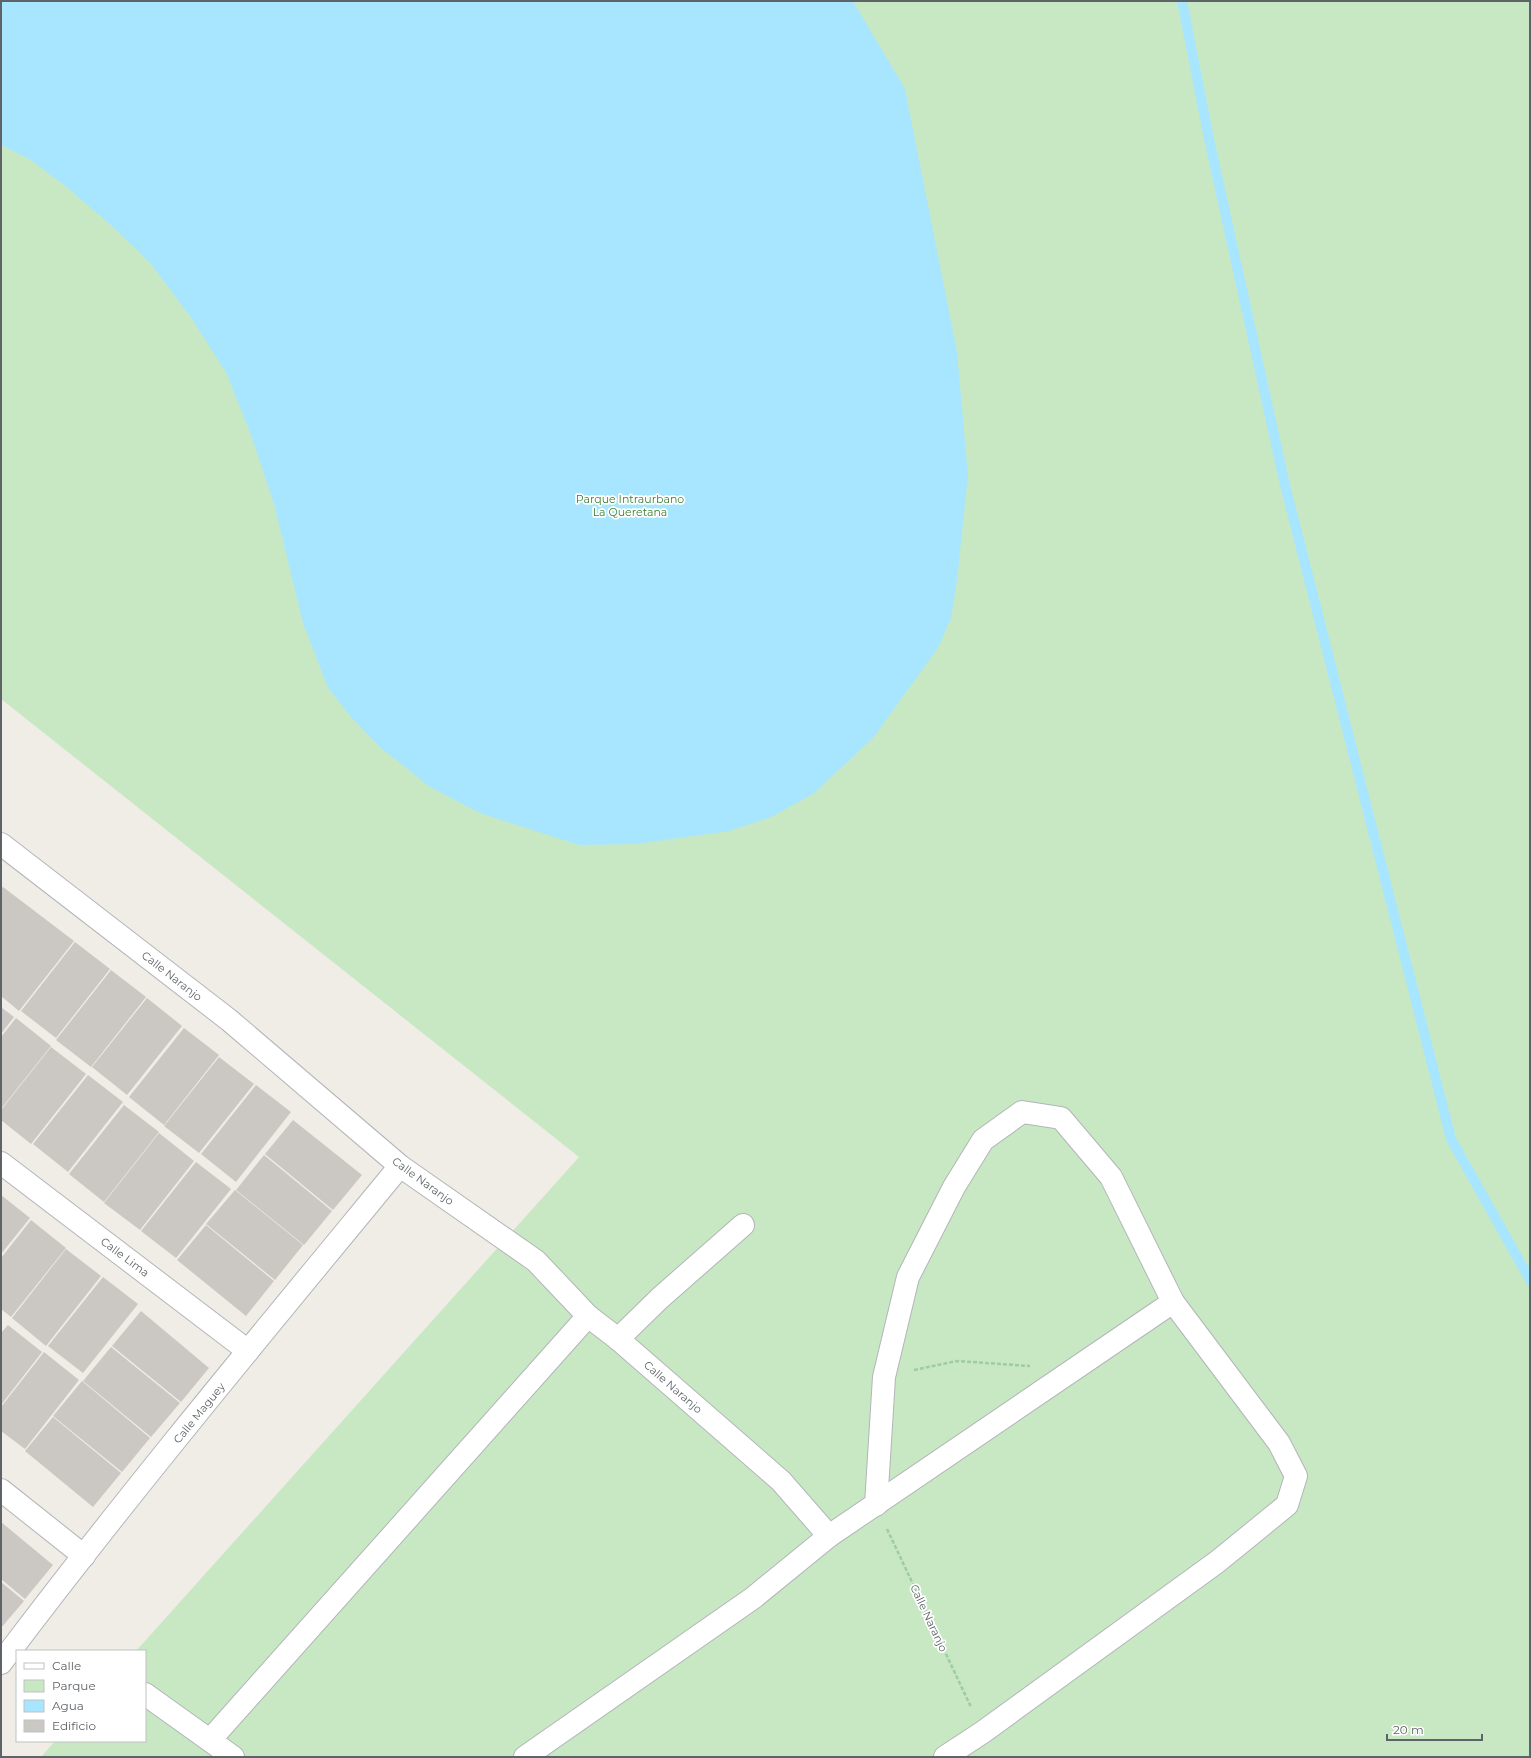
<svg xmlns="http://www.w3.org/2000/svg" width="1531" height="1758" font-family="Montserrat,sans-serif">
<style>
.green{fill:#c8e8c3}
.water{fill:#a8e5ff}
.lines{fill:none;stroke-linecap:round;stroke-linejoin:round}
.stream{stroke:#a8e5ff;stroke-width:10}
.building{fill:#cbc8c3}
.minor-casing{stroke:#b2b5b9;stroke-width:24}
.path{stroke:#9dcca5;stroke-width:2.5;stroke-dasharray:4 2;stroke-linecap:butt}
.minor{stroke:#fff;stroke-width:22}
.labels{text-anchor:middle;stroke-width:3.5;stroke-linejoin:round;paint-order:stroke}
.park-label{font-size:11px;fill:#3a8233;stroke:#fff}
.street-label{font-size:11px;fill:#5e6367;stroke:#fff}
</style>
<rect width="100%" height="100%" fill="#f0ede7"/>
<polygon class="green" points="1,1 1530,1 1530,1757 41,1757 55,1741 145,1741 145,1651 136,1651 579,1157 1,699"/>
<polygon class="water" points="1,1 853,1 905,89 957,352 968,475 957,580 951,618 938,648 873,738 813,794 771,817 729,831 636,844 579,845 480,813 430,787 381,748 351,717 328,688 303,623 274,504 252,438 227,374 192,319 151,264 113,227 69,189 31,160 1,145"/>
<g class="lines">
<polyline class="stream" points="1182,1 1209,139 1285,485 1451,1139 1530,1280"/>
</g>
<g class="building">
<polygon points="3,887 74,941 19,1011 1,996 1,889"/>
<polygon points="75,942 110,969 56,1038 21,1011"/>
<polygon points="111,970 146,997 91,1067 56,1040"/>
<polygon points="147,998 182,1026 127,1095 92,1067"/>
<polygon points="1,1007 14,1017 1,1034"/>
<polygon points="16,1018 51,1046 1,1109 1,1037"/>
<polygon points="184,1028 219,1055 164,1125 129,1097"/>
<polygon points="51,1047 86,1074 31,1144 1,1120 1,1110"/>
<polygon points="219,1057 254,1084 199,1153 164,1126"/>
<polygon points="88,1075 123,1102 68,1172 33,1144"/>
<polygon points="256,1085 291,1112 236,1182 201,1154"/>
<polygon points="124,1105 159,1132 104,1202 69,1174"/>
<polygon points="293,1120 362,1175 333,1210 265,1154"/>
<polygon points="159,1133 194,1161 140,1230 104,1203"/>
<polygon points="264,1155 332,1211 304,1245 236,1190"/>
<polygon points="196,1162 231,1189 176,1258 141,1231"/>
<polygon points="235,1190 303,1245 275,1280 206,1224"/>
<polygon points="1,1195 30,1218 1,1254"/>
<polygon points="31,1220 66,1248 11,1317 1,1309 1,1258"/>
<polygon points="206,1225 274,1281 246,1316 177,1260"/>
<polygon points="66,1249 101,1276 46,1346 12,1318"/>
<polygon points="103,1277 138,1304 83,1373 48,1346"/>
<polygon points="141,1311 209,1368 181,1402 112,1346"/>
<polygon points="8,1325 42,1352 1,1405 1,1333"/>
<polygon points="111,1347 180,1403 151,1437 83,1381"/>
<polygon points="44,1352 79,1380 25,1449 1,1431 1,1407"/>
<polygon points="82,1381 150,1438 122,1472 53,1416"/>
<polygon points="53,1417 121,1473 93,1507 25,1451"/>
<polygon points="1,1522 53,1565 25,1599 1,1579"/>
<polygon points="1,1582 24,1601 1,1628"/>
</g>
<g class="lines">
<g class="minor-casing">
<g id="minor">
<polyline points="1,844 229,1020 400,1166 536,1261 588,1316 618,1339 781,1481 829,1536"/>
<polyline points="1,1163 248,1351"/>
<polyline points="618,1339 660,1298 743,1225"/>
<polyline points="1,1490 84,1556"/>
<polyline points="876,1505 884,1377 908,1277 954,1187 983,1140 1022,1112 1061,1118 1111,1177 1173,1302 1279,1443 1296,1476 1287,1505 1217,1562 983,1732 945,1757"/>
<path d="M1,1663C129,1493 265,1330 400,1166"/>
<polyline points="145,1694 233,1757"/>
<polyline points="210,1740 588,1316"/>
<polyline points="525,1757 753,1598 829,1536 1173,1302"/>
</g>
</g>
<g class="path">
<polyline points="914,1370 957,1361 1030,1366"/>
<polyline points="887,1529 971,1707"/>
</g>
<use href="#minor" class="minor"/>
</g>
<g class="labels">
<g class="park-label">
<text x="630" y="503">Parque Intraurbano<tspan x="630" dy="13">La Queretana</tspan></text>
</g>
<g class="street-label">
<text transform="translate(172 976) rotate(38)" y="4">Calle Naranjo</text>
<text transform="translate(423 1181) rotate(36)" y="4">Calle Naranjo</text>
<text transform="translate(125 1257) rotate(37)" y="4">Calle Lima</text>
<text transform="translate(673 1387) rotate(41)" y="4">Calle Naranjo</text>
<text transform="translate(199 1413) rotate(-51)" y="4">Calle Maguey</text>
<text transform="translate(929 1618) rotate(65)" y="4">Calle Naranjo</text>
</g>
</g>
<rect width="1531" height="1758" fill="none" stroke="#5e6367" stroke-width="4"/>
<rect x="16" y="1650" width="130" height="92" fill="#ffffff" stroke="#bfc1c2"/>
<rect x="24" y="1663" width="20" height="6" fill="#ffffff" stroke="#bfc1c2"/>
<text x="52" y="1670" font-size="12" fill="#5e6367">Calle</text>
<rect x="24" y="1680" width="20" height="12" fill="#c8e8c3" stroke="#bfc1c2"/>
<text x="52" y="1690" font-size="12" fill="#5e6367">Parque</text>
<rect x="24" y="1700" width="20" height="12" fill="#a8e5ff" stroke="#bfc1c2"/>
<text x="52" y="1710" font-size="12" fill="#5e6367">Agua</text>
<rect x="24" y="1720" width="20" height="12" fill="#cbc8c3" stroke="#bfc1c2"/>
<text x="52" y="1730" font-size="12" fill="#5e6367">Edificio</text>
<path d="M1387 1734v6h95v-6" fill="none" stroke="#5e6367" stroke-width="2"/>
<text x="1393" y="1734" font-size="12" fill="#5e6367" stroke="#ffffff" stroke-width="3" paint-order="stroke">20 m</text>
</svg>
